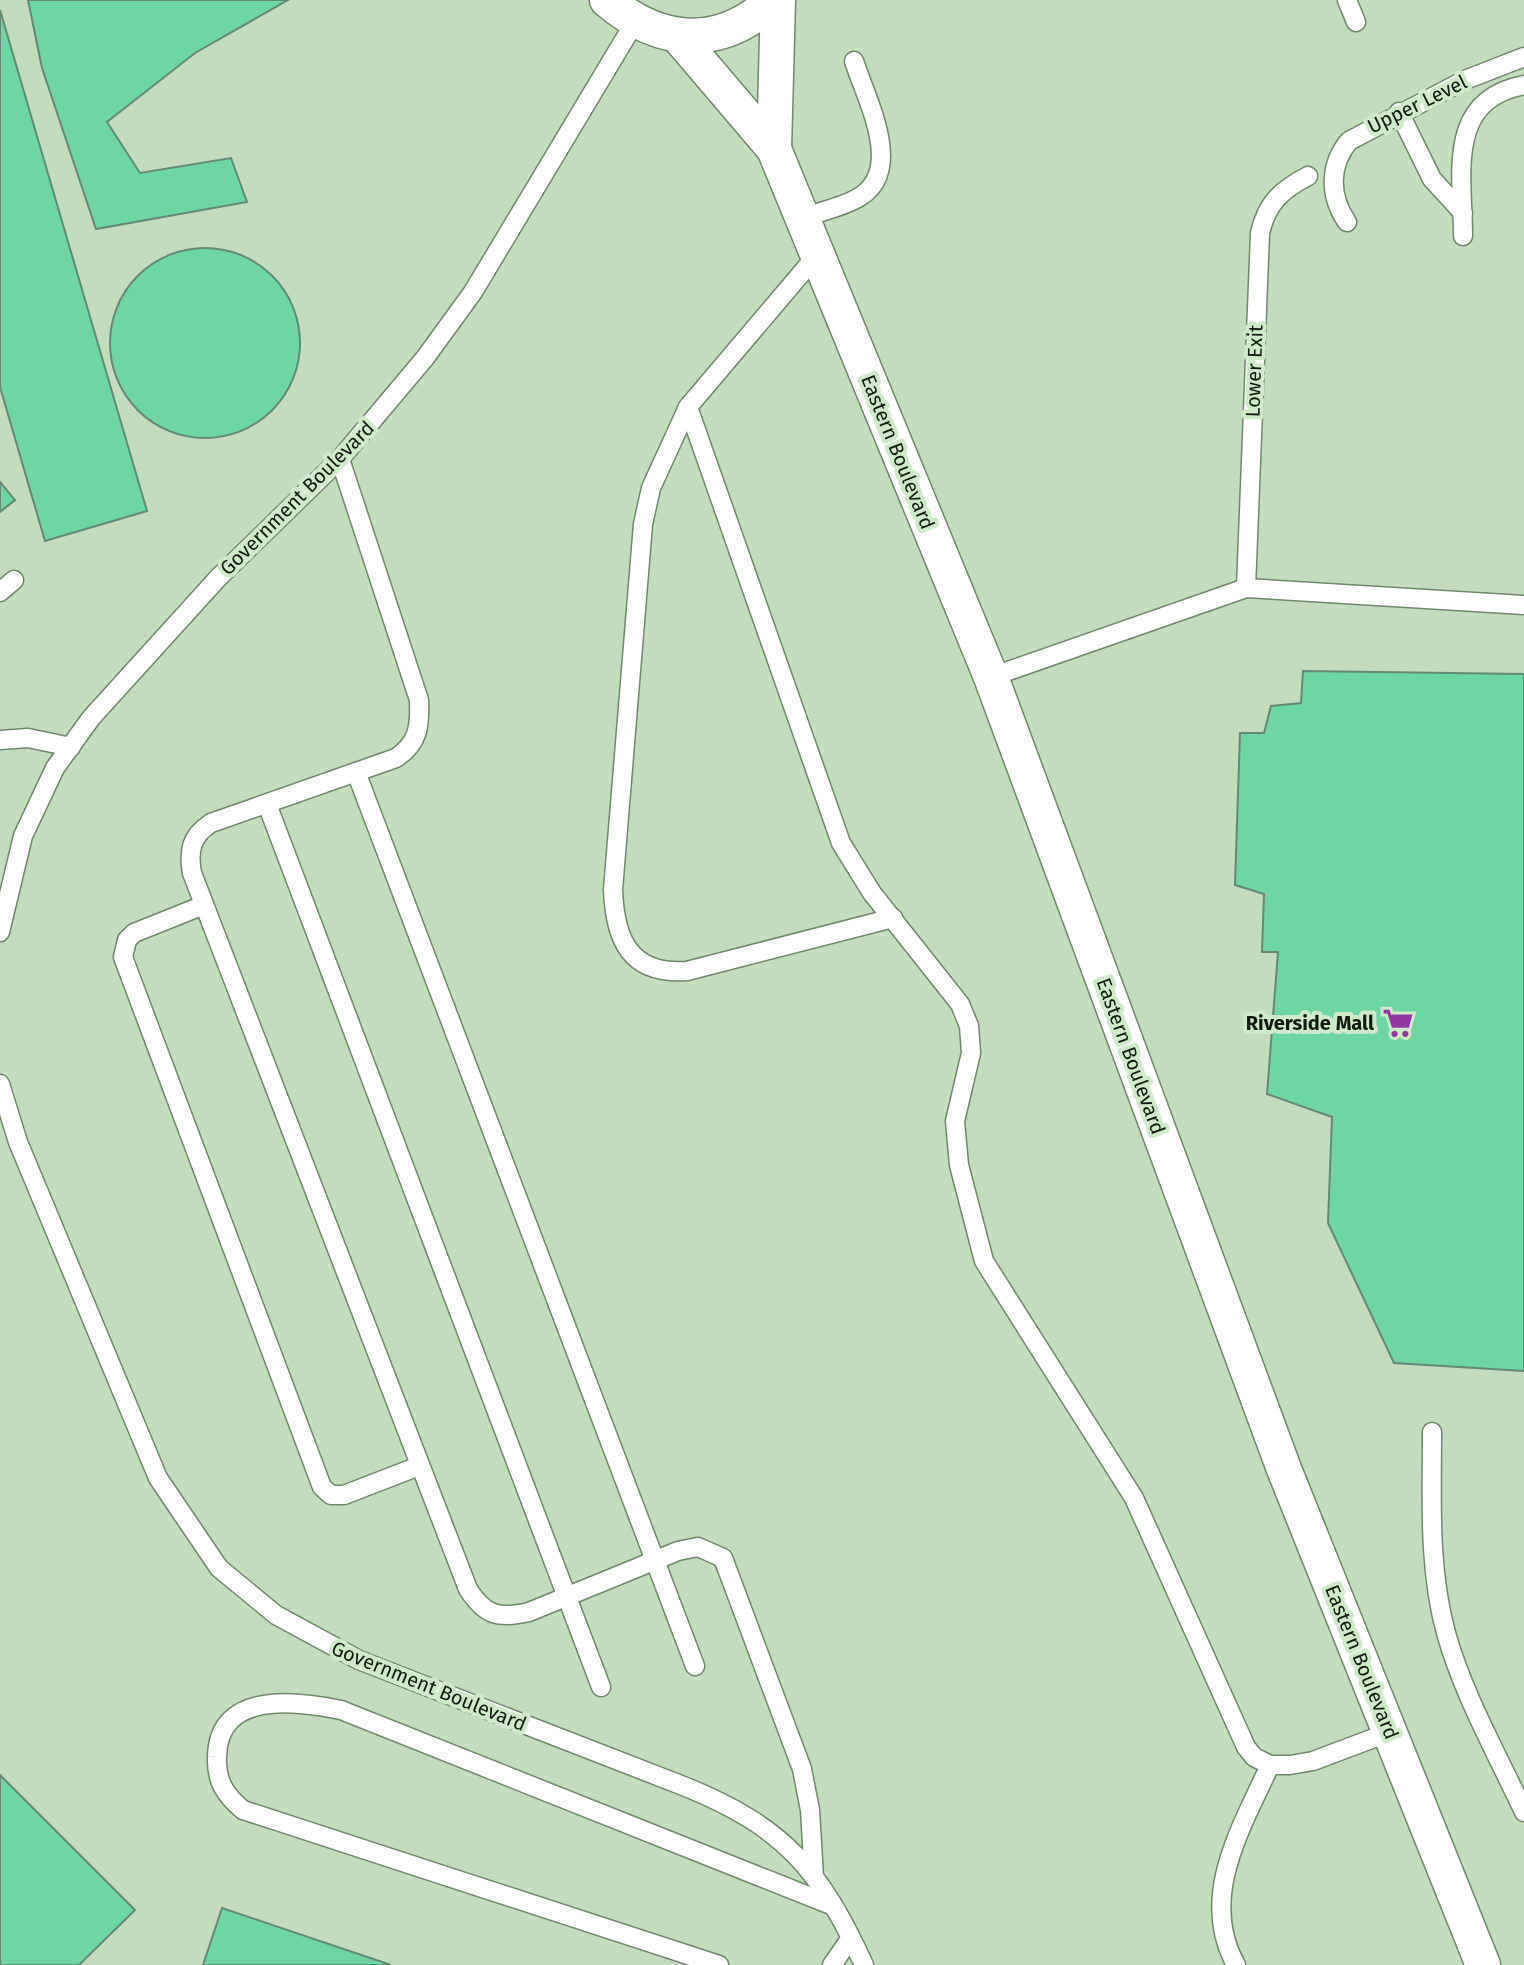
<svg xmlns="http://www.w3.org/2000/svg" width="1524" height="1965" font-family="'Fira Sans',sans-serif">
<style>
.building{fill:#6dd6a3;stroke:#648975;stroke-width:2}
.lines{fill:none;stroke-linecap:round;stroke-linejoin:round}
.lane-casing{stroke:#71896c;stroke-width:21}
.street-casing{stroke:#71896c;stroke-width:37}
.lane{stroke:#fff;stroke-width:18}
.street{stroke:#fff;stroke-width:34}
.labels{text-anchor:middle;stroke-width:8;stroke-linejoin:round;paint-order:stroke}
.street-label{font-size:20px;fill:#121b10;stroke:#cfeac9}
.poi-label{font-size:20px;font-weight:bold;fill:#121b10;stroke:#cfeac9;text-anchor:end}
</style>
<rect width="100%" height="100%" fill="#c2dcbd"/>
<g class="building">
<polygon points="28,0 288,0 195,53 107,122 140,173 231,158 247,202 96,229 42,68"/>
<polygon points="0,10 147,511 45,541 0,387"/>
<circle cx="205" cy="343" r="95"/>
<polygon points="0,482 15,500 0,512"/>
<polygon points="1303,671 1524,674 1524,1371 1394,1363 1328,1223 1332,1117 1267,1094 1278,952 1262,952 1264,894 1235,885 1240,733 1264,733 1271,706 1301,703"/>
<polygon points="0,1775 135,1910 79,1965 0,1965"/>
<polygon points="222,1908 391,1965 203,1965"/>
</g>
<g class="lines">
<g class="lane-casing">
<g id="lane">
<polyline points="1347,0 1356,22"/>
<polyline points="1399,112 1432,179 1463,213"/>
<path d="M802,218C821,211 844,207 861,196C904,168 866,99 854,61"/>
<path d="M1347,222C1329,196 1329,165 1349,141L1465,80L1524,57"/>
<path d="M1463,236C1463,175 1445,100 1524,85"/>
<polyline points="817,255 688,407 841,843 872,893 960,1004 969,1026 971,1053 955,1121 959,1165 984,1261 1134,1498 1246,1747 1254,1757 1270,1765 1290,1765 1313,1761 1390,1732"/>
<path d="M688,407L651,488L643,524L613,890C615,940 630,975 687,971L893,918"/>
<path d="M340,459L419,700C420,725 419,743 396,758L211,823C191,836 188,851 192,873L468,1589C485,1616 499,1619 529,1612L678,1551L698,1547L723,1558L802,1769L810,1810L814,1877"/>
<path d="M1246,588L1260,233C1267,203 1281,190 1308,176"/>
<polyline points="0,592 14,580"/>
<polyline points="991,677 1246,588 1524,605"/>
<polyline points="0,740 28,738 71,747"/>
<polyline points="356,772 695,1666"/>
<polyline points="267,804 601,1687"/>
<polyline points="204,905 134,933 127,940 123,957 322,1487 331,1495 344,1495 419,1466"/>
<polyline points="0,932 23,836 55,768 91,718 218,578 340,459 425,358 473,292 635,22"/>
<path d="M0,1084L18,1142L158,1478L219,1568L276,1615L359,1660L686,1787C784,1827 820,1869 864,1965"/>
<path d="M1432,1432C1432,1499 1428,1567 1446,1633C1463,1694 1497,1754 1524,1812"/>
<path d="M719,1965L243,1810C225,1795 216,1781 217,1757C218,1690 297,1701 341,1710L831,1905"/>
<polyline points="832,1965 850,1939"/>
<path d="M1236,1965C1198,1897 1242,1827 1270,1765"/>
</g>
</g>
<g class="street-casing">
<g id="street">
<path d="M607,0C660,45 721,50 773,0"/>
<polyline points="677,35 774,149 991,677 1284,1469 1483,1965"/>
<polyline points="774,149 778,0"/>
</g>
</g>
<use href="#lane" class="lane"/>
<use href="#street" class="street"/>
</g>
<defs>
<g id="supermarket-bare" transform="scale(2.4)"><path d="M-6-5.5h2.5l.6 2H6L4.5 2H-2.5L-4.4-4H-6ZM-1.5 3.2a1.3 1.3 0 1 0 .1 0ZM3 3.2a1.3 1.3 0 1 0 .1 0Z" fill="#9137a2" stroke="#cfeac9" stroke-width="2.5" paint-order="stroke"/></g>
</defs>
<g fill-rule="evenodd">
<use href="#supermarket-bare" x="1398" y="1023"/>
</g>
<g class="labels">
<g class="street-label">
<text transform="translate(1417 104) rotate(-26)" y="7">Upper Level</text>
<text transform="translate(1254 371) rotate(-88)" y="7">Lower Exit</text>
<text transform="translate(898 452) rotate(68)" y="7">Eastern Boulevard</text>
<text transform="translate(297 498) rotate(-45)" y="7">Government Boulevard</text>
<text transform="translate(1131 1056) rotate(70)" y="7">Eastern Boulevard</text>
<text transform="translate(1362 1662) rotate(68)" y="7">Eastern Boulevard</text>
<text transform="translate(429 1686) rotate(22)" y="7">Government Boulevard</text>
</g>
<g class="poi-label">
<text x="1374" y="1030">Riverside Mall</text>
</g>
</g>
</svg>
